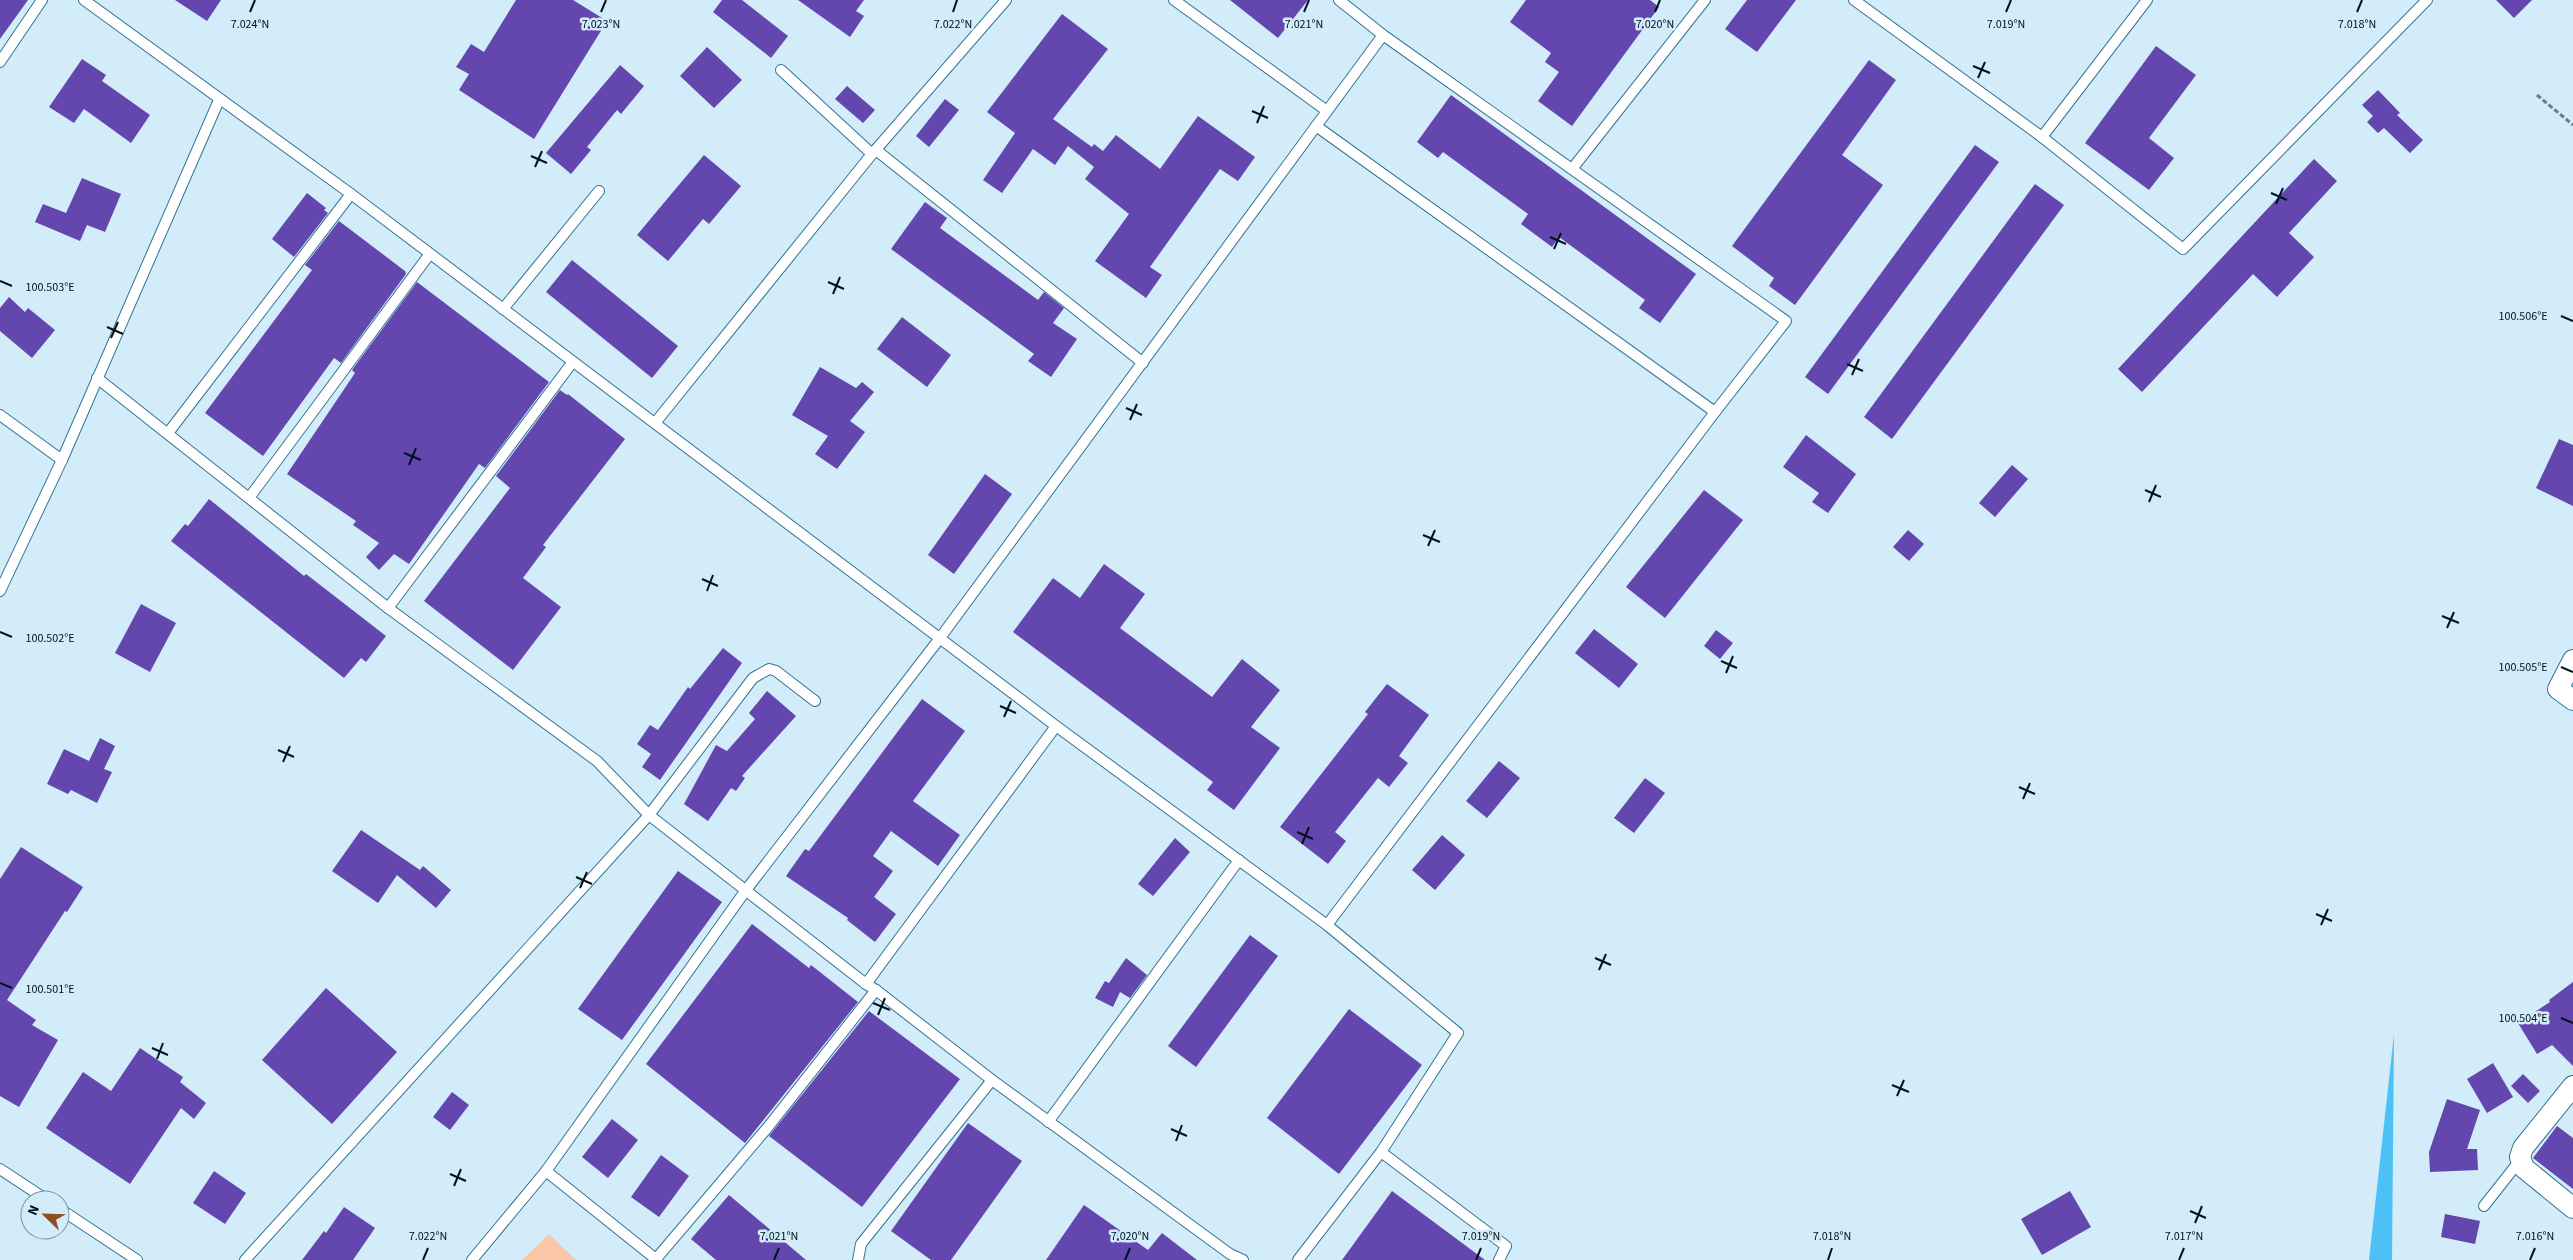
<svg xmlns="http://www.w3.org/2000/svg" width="2573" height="1260" font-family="'Source Sans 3',sans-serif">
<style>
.green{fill:#fbc7a9}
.water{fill:#4dc0f5}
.building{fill:#6347af}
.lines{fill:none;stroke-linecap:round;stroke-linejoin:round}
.service-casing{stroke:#337493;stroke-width:12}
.minor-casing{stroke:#337493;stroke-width:22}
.path{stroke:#667c88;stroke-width:3;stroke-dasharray:5 2.5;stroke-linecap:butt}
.service{stroke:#fff;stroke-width:10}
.minor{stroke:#fff;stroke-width:20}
.ticks{fill:none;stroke:#00121d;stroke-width:2}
.ticks-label{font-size:12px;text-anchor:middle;fill:#00121d;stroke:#d2ecfa;stroke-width:5;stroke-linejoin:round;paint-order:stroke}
</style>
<rect width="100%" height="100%" fill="#d2ecfa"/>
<polygon class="green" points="549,1234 576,1260 522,1260"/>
<polygon class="water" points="2394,1034 2392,1260 2369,1260"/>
<g class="building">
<polygon points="0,0 28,0 0,39"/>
<polygon points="175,0 221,0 207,21"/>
<polygon points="516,0 573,0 607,21 534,139 459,90 469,74 456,67 471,44 484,52"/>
<polygon points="722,0 742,0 788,36 771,58 713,12"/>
<polygon points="798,0 864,0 856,11 864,16 850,37"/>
<polygon points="1230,0 1308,0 1278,38"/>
<polygon points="1526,0 1650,0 1659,7 1572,126 1538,101 1559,72 1545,62 1551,53 1510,22"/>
<polygon points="1747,0 1796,0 1757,52 1725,29"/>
<polygon points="2496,0 2532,0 2514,18"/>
<polygon points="1062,14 1108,49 1053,119 1092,147 1094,144 1103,151 1116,135 1160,169 1198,116 1255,157 1238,181 1220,169 1150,267 1162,275 1146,298 1095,261 1129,214 1085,179 1094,167 1068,146 1055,165 1033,149 1002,193 983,180 1015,133 987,112"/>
<polygon points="2156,46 2196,75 2149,138 2174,158 2149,190 2085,143"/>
<polygon points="707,47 742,80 714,108 680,76"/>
<polygon points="82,59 106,75 102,81 150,115 131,143 84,109 74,123 49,107"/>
<polygon points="1869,60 1896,80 1842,155 1883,185 1795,305 1769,286 1774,278 1732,246"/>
<polygon points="620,65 644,86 621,114 617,110 587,147 591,150 571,174 546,153"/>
<polygon points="847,86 875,110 863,123 835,99"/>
<polygon points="2378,90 2400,113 2397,115 2423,140 2410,153 2384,128 2378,133 2367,122 2373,116 2362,105"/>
<polygon points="1451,95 1696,274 1660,323 1639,308 1645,300 1559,237 1552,247 1521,224 1528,214 1443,152 1438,158 1417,142"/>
<polygon points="945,99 959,110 929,147 916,136"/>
<polygon points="1975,145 1999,162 1828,394 1805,377"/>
<polygon points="704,155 741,186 709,224 703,219 668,261 637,235"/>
<polygon points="2314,159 2337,181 2289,233 2314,257 2277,297 2253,274 2142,392 2118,369"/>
<polygon points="82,178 121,194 105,232 87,225 80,241 35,222 43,204 66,213"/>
<polygon points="2035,184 2064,205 1892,439 1864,417"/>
<polygon points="307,193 326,208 324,210 328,213 294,257 272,239"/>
<polygon points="925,202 947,218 940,228 1038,300 1044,292 1064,308 1053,323 1077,339 1051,377 1028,361 1034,354 891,249"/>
<polygon points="339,221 405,271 406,274 341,363 334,358 263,456 205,413 312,270 305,265"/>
<polygon points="572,260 678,346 652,378 546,292"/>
<polygon points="417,282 549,382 485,468 479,464 409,564 394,554 379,570 366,557 379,543 353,525 356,521 287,474 355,373 352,370"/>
<polygon points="9,297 25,312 28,308 55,330 32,358 0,331 0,308"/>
<polygon points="902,317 951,355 927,387 877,349"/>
<polygon points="820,367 856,388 862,382 874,392 850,421 865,432 837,469 815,454 828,436 792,415"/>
<polygon points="560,390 567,395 568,394 625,439 543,545 546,547 523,578 561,607 513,670 424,601 510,488 496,476"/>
<polygon points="1806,435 1856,474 1828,513 1812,502 1819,493 1783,467"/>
<polygon points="2559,439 2573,445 2573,506 2536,488"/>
<polygon points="2012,465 2028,479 1995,517 1979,503"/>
<polygon points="985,474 1012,494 954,574 928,555"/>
<polygon points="1704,490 1743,520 1665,618 1626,587"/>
<polygon points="209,499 304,576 306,574 386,636 366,662 361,658 344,678 171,541 185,524 188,526"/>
<polygon points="1908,530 1924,544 1909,561 1893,547"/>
<polygon points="1104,564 1145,594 1120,628 1212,697 1242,659 1280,690 1251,727 1280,748 1234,810 1207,790 1213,782 1013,632 1053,578 1080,598"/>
<polygon points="141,604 176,623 150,672 115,653"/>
<polygon points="1594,629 1638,664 1619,688 1575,653"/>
<polygon points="1716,630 1733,643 1720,659 1704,646"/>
<polygon points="723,648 742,663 660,780 642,767 651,754 637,744 650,725 658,730 688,687 690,689"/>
<polygon points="1387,684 1429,715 1399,756 1408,763 1389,787 1378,778 1335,832 1346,841 1328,864 1280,827 1368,714 1365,712"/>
<polygon points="767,691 796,716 742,776 745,778 736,791 731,788 708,821 684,804 716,745 727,751 755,719 749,713"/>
<polygon points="922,699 965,731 913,801 960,835 938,866 891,831 873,856 893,871 874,897 896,914 875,942 847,920 848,918 786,876 805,849 809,851"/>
<polygon points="100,738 115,746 104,769 112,772 97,803 71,790 68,794 47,784 64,749 89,761"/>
<polygon points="1499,761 1520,778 1487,818 1466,801"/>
<polygon points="1645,778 1665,793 1634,833 1614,818"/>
<polygon points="361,830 420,870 423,866 451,890 436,908 397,875 378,903 332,871"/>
<polygon points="1442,835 1465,855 1435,890 1412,870"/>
<polygon points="1175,838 1190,852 1153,896 1138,884"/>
<polygon points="21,847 83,887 67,912 65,911 7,1000 36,1020 32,1025 58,1040 19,1107 0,1096 0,879"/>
<polygon points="678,871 722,902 622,1040 578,1009"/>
<polygon points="752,924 809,968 811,965 858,1002 745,1143 646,1064"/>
<polygon points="1250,935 1278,956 1196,1067 1168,1046"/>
<polygon points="1126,958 1147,975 1130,998 1120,992 1113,1007 1095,998 1105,981 1109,983"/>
<polygon points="2573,982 2573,1066 2552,1045 2537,1054 2518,1023 2550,1002 2549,1000"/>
<polygon points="326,988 397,1052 332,1124 262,1060"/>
<polygon points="1349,1009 1422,1065 1339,1174 1267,1118"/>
<polygon points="869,1011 960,1079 862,1207 769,1136"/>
<polygon points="140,1048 183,1077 180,1082 206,1103 194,1119 181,1108 130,1184 46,1128 83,1072 111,1091"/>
<polygon points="2493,1063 2513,1097 2487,1113 2467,1079"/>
<polygon points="2523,1074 2540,1091 2528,1103 2511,1086"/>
<polygon points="452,1092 469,1105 450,1130 433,1117"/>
<polygon points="2447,1099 2480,1110 2467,1149 2477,1149 2478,1170 2430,1172 2429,1152"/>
<polygon points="612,1119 638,1140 608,1178 582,1157"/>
<polygon points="968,1123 1022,1161 951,1260 931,1260 891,1231"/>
<polygon points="2557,1126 2573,1138 2573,1189 2533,1158"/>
<polygon points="661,1155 689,1176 659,1217 631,1197"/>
<polygon points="214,1171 246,1193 225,1224 193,1203"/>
<polygon points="1392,1191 1485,1260 1342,1260"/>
<polygon points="2070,1191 2091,1227 2042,1255 2021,1219"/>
<polygon points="729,1195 806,1260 716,1260 691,1239"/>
<polygon points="1084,1205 1148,1250 1162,1233 1197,1260 1046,1260"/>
<polygon points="344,1207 375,1228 353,1260 302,1260 324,1231 326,1233"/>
<polygon points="2445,1214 2480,1221 2475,1244 2441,1237"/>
</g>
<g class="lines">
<g class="service-casing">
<g id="service">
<polyline points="84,0 351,194 1056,726 1327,925 1458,1033 1381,1152 1298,1260"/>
<polyline points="1174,0 1327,111"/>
<polyline points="1854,0 2042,137 2183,249 2427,0"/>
<polyline points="0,62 42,0"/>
<polyline points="781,70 872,154"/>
<polyline points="1316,126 1715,412"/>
<polyline points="2042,137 2147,0"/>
<polyline points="876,150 1143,363"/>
<polyline points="1572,169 1705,0"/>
<polyline points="503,309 599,191"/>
<polyline points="97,378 388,608 597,761 649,815 866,984 876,990 992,1080 1230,1254 1243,1260"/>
<polyline points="0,415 62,460"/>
<polyline points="655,423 872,154 1006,0"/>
<polyline points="168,433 351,194"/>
<polyline points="249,498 429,255"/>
<polyline points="0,591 62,460 219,100"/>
<polyline points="388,608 572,363"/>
<polyline points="1327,925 1715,412 1786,321 1383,35 1339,0"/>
<polyline points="866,984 1056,726"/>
<polyline points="1048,1122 1239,860"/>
<polyline points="1381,1152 1506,1246 1499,1260"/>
<polyline points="0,1169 47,1200"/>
<polyline points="546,1171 657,1260"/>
<polyline points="2484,1206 2521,1159"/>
<polyline points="60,1209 137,1260"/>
<polyline points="656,1259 768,1127 876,990"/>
<polyline points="245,1260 649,815 753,678 769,669 776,671 815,701"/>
<polyline points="472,1260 546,1171 746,890 940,638 1383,35"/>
<polyline points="858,1260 861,1244 992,1080"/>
</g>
</g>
<g class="minor-casing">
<g id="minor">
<polyline points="2573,660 2558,689 2573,700"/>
<polyline points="2573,1086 2523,1148 2520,1157 2524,1168 2573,1208"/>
</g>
</g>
<polyline class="path" points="2537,95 2573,125"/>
<use href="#service" class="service"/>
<use href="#minor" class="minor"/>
</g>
<path class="ticks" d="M250,12L255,0M601,12L606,0M953,12L957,0M1304,12L1309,0M1655,12L1660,0M2006,12L2011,0M2357,12L2362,0M1973,66L1990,73M1978,78L1985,62M1252,111L1268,118M1257,123L1264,106M531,156L547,163M535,167L542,151M2271,193L2287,200M2276,204L2283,188M1550,237L1566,244M1554,249L1561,233M0,281L12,286M828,282L844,289M833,294L840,277M2561,316L2573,321M107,327L123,334M111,338L118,322M1847,364L1863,371M1852,375L1859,359M1126,408L1142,415M1130,420L1137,404M404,453L421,460M409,465L416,448M2145,490L2161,497M2149,502L2156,485M1423,535L1440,542M1428,546L1435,530M702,579L718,586M707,591L713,575M2442,616L2459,623M2447,628L2454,612M0,632L12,637M1721,661L1737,668M2561,667L2573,672M1726,673L1733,656M1000,706L1016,713M1004,717L1011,701M278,750L294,757M283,762L290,746M2019,787L2035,794M2023,799L2030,783M1297,832L1313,839M1302,844L1309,827M576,877L592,884M580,888L587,872M2316,914L2332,921M2321,925L2328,909M1595,958L1611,965M1599,970L1606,954M0,983L12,988M873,1003L890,1010M878,1015L885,998M2561,1018L2573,1023M152,1048L168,1055M157,1059L163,1043M1892,1085L1909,1092M1897,1096L1904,1080M1171,1129L1187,1136M1176,1141L1182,1125M450,1174L466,1181M454,1186L461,1169M2190,1211L2206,1218M2195,1223L2202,1206M423,1260L428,1248M774,1260L779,1248M1125,1260L1130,1248M1476,1260L1481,1248M1828,1260L1832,1248M2179,1260L2184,1248M2530,1260L2535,1248"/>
<g class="ticks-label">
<text x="2006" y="28">7.019°N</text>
<text x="250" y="28">7.024°N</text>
<text x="601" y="28">7.023°N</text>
<text x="953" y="28">7.022°N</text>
<text x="1304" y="28">7.021°N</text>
<text x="1655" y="28">7.020°N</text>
<text x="2357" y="28">7.018°N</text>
<text x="50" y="291">100.503°E</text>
<text x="2523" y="320">100.506°E</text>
<text x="50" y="642">100.502°E</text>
<text x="2523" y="671">100.505°E</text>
<text x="50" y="993">100.501°E</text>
<text x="2523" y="1022">100.504°E</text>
<text x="428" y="1240">7.022°N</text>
<text x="779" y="1240">7.021°N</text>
<text x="1130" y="1240">7.020°N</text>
<text x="1481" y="1240">7.019°N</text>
<text x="1832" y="1240">7.018°N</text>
<text x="2184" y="1240">7.017°N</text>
<text x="2535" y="1240">7.016°N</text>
</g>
<g transform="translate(45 1215) rotate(293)"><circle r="24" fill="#d2ecfa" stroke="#7e95a2"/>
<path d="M0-4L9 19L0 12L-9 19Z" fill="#904d1e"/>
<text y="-8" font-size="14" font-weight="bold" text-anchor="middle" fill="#00121d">N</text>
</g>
</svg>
